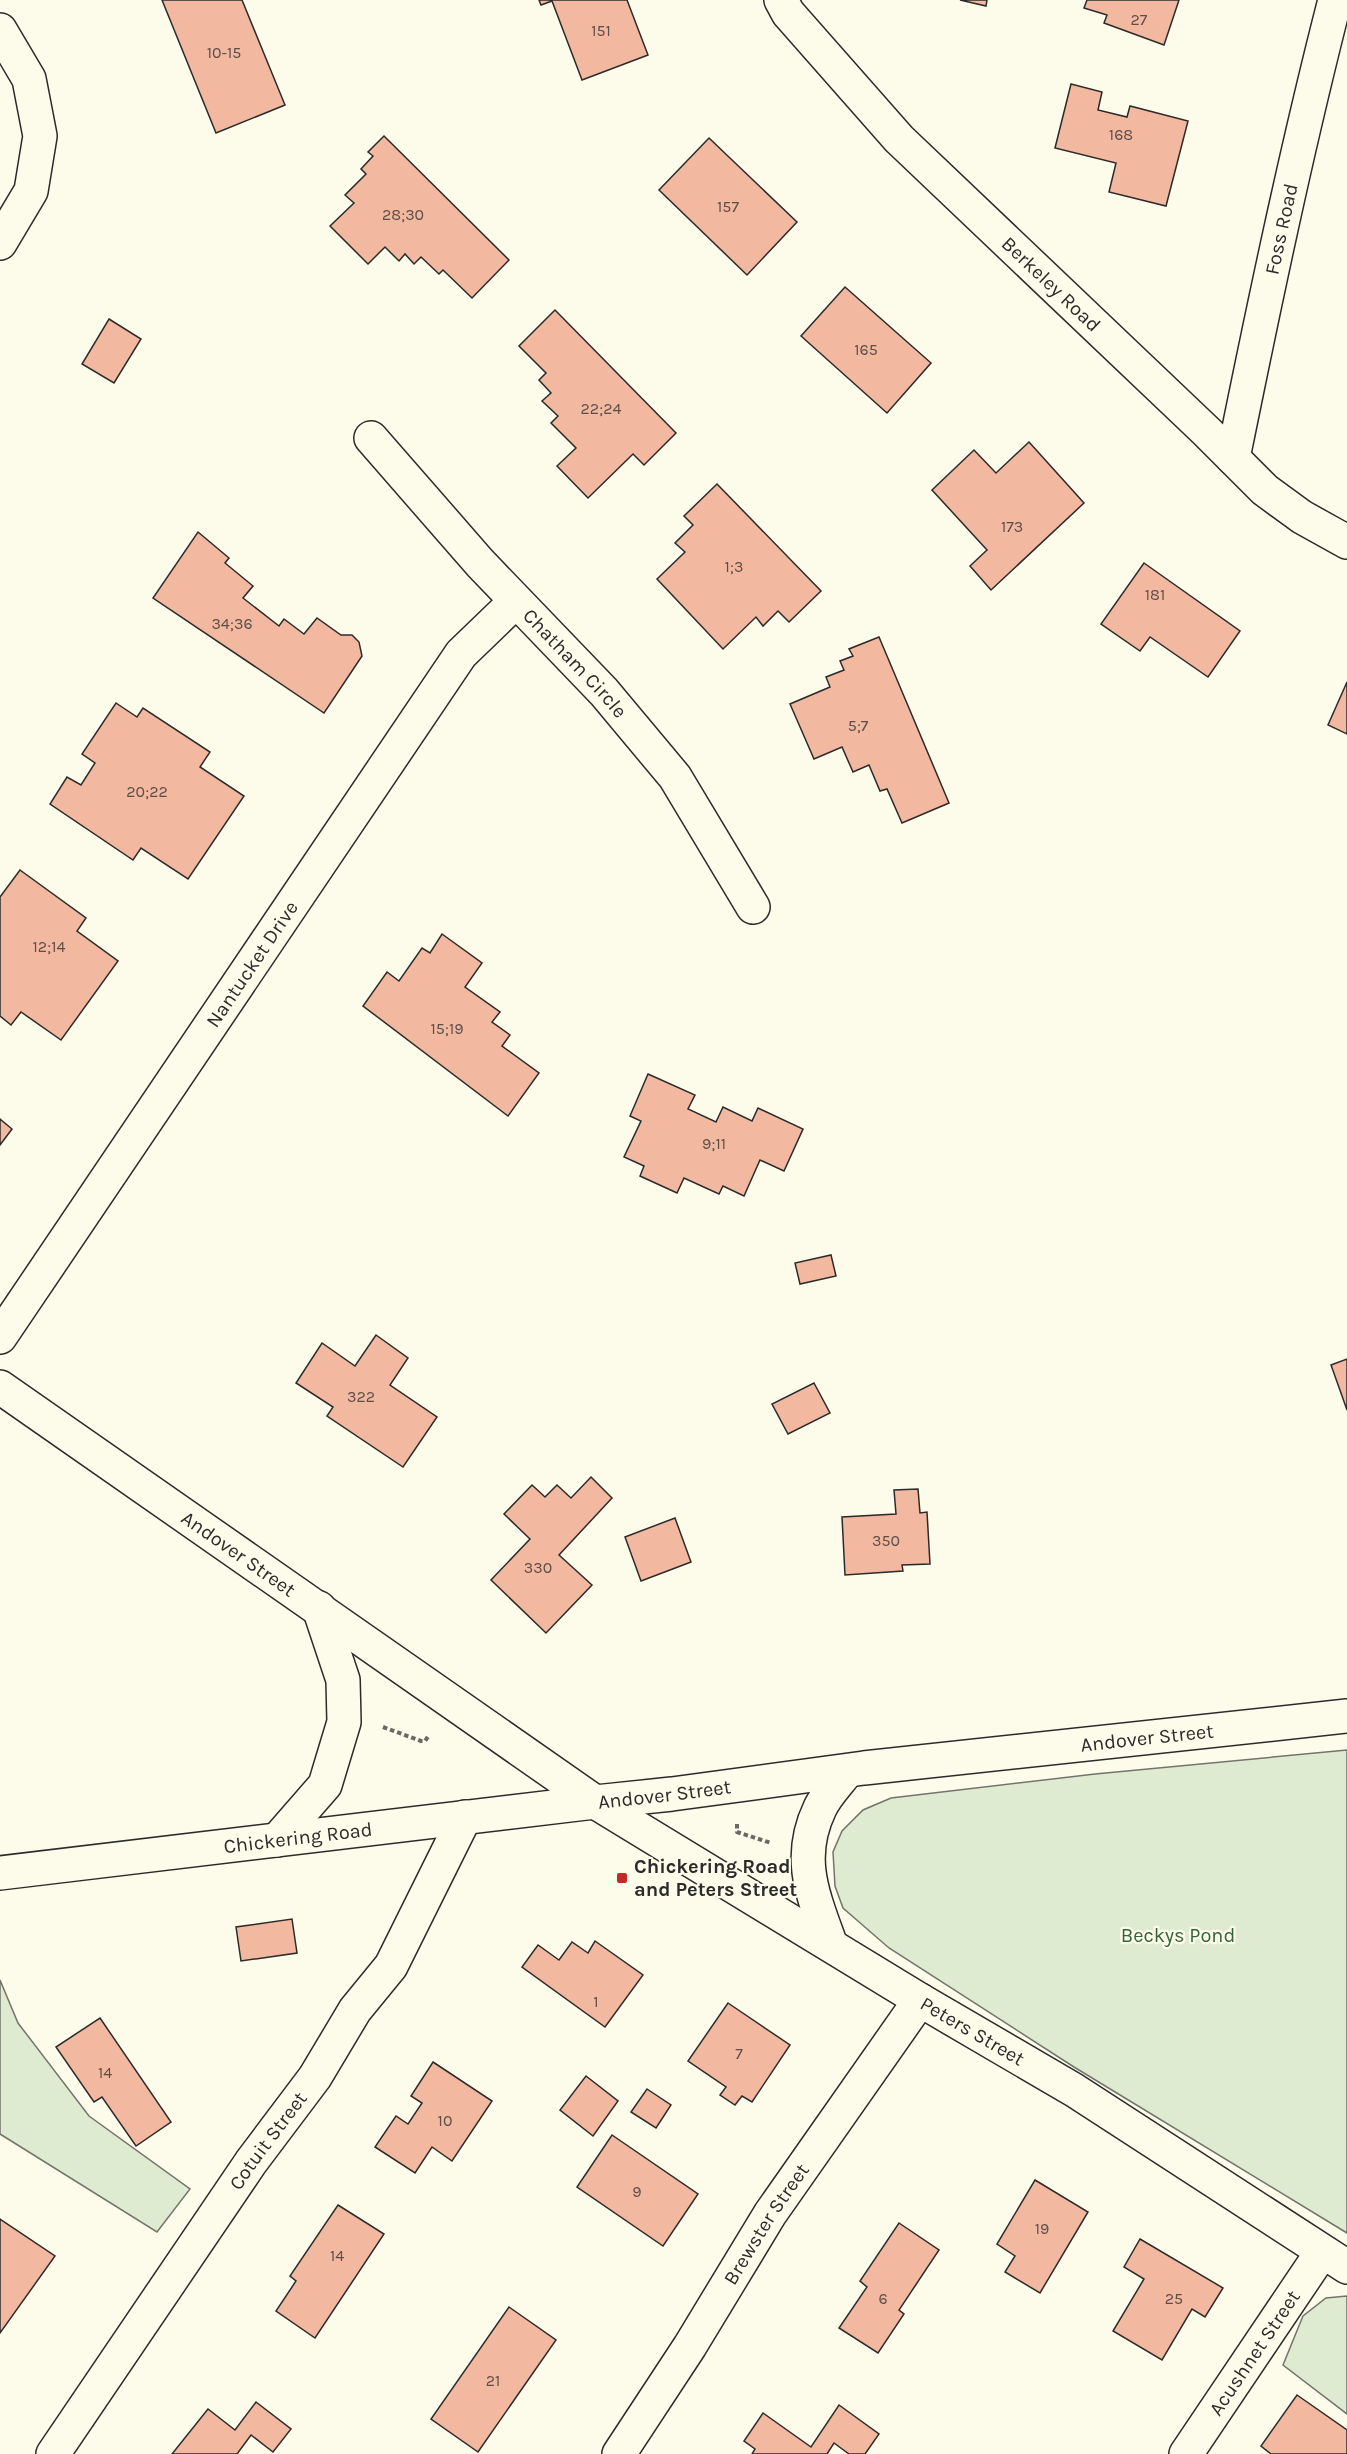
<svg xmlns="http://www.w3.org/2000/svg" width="1347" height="2454" font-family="Karla,sans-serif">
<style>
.green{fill:#deebd1;stroke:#74746e;stroke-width:1.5}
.building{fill:#f2b8a0;stroke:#2b2b2b;stroke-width:1.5}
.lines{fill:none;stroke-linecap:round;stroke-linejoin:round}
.street-casing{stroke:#2b2b2b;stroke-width:36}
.secondary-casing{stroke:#2b2b2b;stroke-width:36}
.primary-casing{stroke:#2b2b2b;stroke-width:36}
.path{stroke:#6a6964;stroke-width:4;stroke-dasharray:4.5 3;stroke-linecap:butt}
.street{stroke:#fdfbea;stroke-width:33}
.secondary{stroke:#fdfbea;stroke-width:33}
.primary{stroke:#fdfbea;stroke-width:33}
.poi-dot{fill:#c62828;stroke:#fdfbea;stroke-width:2}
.labels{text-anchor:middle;stroke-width:4.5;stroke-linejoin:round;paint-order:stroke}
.number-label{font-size:16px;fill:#5d4e48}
.street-label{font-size:20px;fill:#2b2b2b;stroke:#fdfbea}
.poi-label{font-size:20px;font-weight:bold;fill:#2b2b2b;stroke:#fdfbea;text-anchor:start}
.park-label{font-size:20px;fill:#34623c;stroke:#fdfbea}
</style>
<rect width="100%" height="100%" fill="#fdfbea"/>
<g class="green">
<polygon points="1347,1750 1347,2233 1074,2067 889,1948 843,1908 835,1886 833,1852 842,1831 863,1810 891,1798 1095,1774"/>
<polygon points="0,1980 18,2023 89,2116 190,2189 157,2232 0,2134"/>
<polygon points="1347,2296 1347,2414 1283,2365 1303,2316 1326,2298"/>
</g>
<g class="building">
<polygon points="162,0 242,0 285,105 216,133"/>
<polygon points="539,0 627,0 648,55 582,80 552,1 541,5"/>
<polygon points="960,0 987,0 986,6"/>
<polygon points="1087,0 1179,0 1164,45 1104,23 1107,15 1084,8"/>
<polygon points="1071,84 1102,92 1098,110 1127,117 1130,106 1188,121 1166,206 1109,192 1116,163 1055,148"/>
<polygon points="384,136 509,260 472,298 443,270 439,274 421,257 414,264 405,254 399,261 385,247 368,264 330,226 354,203 345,195 366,174 361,169 373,156 368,152"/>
<polygon points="709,138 797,222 747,275 659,190"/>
<polygon points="845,287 931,363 887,413 801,336"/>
<polygon points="555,310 676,433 644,465 633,454 588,498 557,466 576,448 551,423 558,416 542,401 551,393 539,380 546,373 519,346"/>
<polygon points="109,319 141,339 114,383 82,364"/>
<polygon points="1029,442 1084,503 991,590 970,566 987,550 932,490 974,450 996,473"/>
<polygon points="717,484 821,591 789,622 778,611 763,626 756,617 723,649 657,579 685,552 675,543 693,525 684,516"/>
<polygon points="198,532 229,558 225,563 253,586 243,598 279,626 284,619 304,634 317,618 341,635 352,635 359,642 362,656 324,713 153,598"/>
<polygon points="1144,563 1240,631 1208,677 1150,637 1140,651 1101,624"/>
<polygon points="879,637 949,803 902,823 887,789 880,791 869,765 853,772 842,747 814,759 790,704 830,687 826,677 844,670 840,661 853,656 849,649"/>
<polygon points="1347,682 1347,734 1328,725"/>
<polygon points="116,703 137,717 143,708 210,752 200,767 244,796 188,879 141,848 133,860 50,804 67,777 81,785 95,763 82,754"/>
<polygon points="20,870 86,918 77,931 118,961 61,1040 21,1012 11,1025 0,1016 0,897"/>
<polygon points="442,934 482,963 465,987 500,1012 492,1022 510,1035 502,1046 539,1073 508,1116 363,1006 387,972 399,981 422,948 430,953"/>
<polygon points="648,1074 695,1095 688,1109 716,1122 723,1107 752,1121 758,1108 803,1129 784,1171 760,1160 744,1196 723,1186 719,1194 684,1178 677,1193 640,1176 644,1166 624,1157 641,1121 630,1116"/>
<polygon points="0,1119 12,1129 0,1145"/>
<polygon points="831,1255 836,1276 800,1284 795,1263"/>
<polygon points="376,1335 408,1358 390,1385 437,1417 403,1467 327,1416 333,1407 296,1383 322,1343 355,1366"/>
<polygon points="1347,1359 1347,1410 1331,1365"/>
<polygon points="814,1383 830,1413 788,1434 772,1404"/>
<polygon points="591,1477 612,1498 559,1555 592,1585 546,1633 491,1580 530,1539 504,1514 532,1485 545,1497 557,1485 571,1498"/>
<polygon points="918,1489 920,1513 927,1512 930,1564 902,1565 903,1571 845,1575 842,1517 896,1514 894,1490"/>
<polygon points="675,1518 691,1562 641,1581 625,1537"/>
<polygon points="292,1919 297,1953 241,1961 236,1927"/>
<polygon points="595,1941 643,1975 605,2027 522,1967 538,1945 559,1960 572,1942 588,1953"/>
<polygon points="728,2003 790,2045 752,2102 742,2096 735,2105 720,2095 726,2087 688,2061"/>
<polygon points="100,2018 171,2122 136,2146 102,2097 94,2102 56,2047"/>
<polygon points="433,2062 492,2101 452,2161 432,2147 415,2173 375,2147 396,2116 408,2124 422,2103 411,2096"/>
<polygon points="586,2076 618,2101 593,2136 560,2110"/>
<polygon points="647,2089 671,2105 656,2128 631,2112"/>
<polygon points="612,2135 698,2194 663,2246 577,2187"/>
<polygon points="1035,2180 1088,2212 1040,2293 1005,2272 1015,2256 997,2244"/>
<polygon points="338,2205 384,2234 315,2338 276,2311 296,2281 290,2276"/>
<polygon points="0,2219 55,2256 0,2333"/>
<polygon points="899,2223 939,2250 899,2310 904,2314 878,2353 839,2328 867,2287 860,2281"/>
<polygon points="1140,2239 1223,2288 1205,2317 1192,2309 1162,2360 1113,2331 1144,2279 1124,2267"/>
<polygon points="509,2307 556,2340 478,2452 431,2419"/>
<polygon points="1297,2395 1347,2430 1347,2454 1271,2454 1261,2446"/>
<polygon points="256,2402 291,2429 273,2452 251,2435 237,2454 172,2454 208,2409 235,2430"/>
<polygon points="839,2405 879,2434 865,2454 849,2454 834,2443 827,2454 752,2454 755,2449 744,2441 763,2413 811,2447"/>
</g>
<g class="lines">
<g class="street-casing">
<g id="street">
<path id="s1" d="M781,0L788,13L899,139L1206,431L1265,490L1302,517L1347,542"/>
<polyline points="0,30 29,79 40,136 31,191 0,243"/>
<path id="s2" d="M371,438L480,563L604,692L675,777L753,907"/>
<path id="s3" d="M1233,458C1264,305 1296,152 1335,0"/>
<path id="s4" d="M0,1337L461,654L516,601"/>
<path id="s5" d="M53,2454L251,2162L315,2077L355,2010L391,1966L465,1817"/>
<path id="s6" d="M619,2454L690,2346L770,2214L920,2000"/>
<path id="s7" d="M1186,2454L1322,2252"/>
</g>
</g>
<g class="secondary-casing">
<g id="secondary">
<path id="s8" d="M0,1387L595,1802L920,2000L1074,2090L1347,2267"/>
</g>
</g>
<g class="primary-casing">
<g id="primary">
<polyline points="277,1840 325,1785 344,1722 343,1680 319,1608"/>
<path id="s9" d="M0,1873L595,1802L672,1794L864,1768L1347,1716"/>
<path d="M830,1943C813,1895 796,1858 820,1808C826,1795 838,1783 847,1771"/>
</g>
</g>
<g class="path">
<polyline points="383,1727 421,1741 425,1741 429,1735"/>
<polyline points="737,1824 737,1832 771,1843"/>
</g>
<use href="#street" class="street"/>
<use href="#secondary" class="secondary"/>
<use href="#primary" class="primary"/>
</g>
<rect class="poi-dot" x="616" y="1872" width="12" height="12" rx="3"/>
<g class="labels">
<g class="number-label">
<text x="1139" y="25">27</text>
<text x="601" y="36">151</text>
<text x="224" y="58">10-15</text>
<text x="1121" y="140">168</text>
<text x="728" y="212">157</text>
<text x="403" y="220">28;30</text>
<text x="866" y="355">165</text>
<text x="601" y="414">22;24</text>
<text x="1012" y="532">173</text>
<text x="734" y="572">1;3</text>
<text x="1155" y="600">181</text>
<text x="232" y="629">34;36</text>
<text x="858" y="731">5;7</text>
<text x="147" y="797">20;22</text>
<text x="49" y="952">12;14</text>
<text x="447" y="1034">15;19</text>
<text x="714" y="1149">9;11</text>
<text x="361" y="1402">322</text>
<text x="886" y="1546">350</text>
<text x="538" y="1573">330</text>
<text x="596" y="2007">1</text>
<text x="739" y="2059">7</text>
<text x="105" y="2078">14</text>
<text x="445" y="2126">10</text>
<text x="637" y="2197">9</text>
<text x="1042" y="2234">19</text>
<text x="337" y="2261">14</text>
<text x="883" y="2304">6</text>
<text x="1174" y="2304">25</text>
<text x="493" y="2386">21</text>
</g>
<g class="street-label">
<text dy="7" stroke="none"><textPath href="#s3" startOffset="234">Foss Road</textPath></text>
<text dy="7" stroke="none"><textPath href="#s1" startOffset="393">Berkeley Road</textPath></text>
<text dy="7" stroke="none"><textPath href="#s2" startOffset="304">Chatham Circle</textPath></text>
<text dy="7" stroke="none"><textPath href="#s4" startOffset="450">Nantucket Drive</textPath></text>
<text dy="7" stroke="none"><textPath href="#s8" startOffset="291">Andover Street</textPath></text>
<text dy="7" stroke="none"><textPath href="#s9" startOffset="1155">Andover Street</textPath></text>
<text dy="7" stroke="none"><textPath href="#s9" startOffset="669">Andover Street</textPath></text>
<text dy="7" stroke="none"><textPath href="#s9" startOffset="300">Chickering Road</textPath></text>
<text dy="7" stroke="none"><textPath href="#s8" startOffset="1167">Peters Street</textPath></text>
<text dy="7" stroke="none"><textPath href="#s5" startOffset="380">Cotuit Street</textPath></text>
<text dy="7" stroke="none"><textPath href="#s6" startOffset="273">Brewster Street</textPath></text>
<text dy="7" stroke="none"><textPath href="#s7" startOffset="122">Acushnet Street</textPath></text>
</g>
<g class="poi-label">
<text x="634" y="1873">Chickering Road<tspan x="634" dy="23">and Peters Street</tspan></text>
</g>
<g class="park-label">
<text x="1178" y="1942">Beckys Pond</text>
</g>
</g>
</svg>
